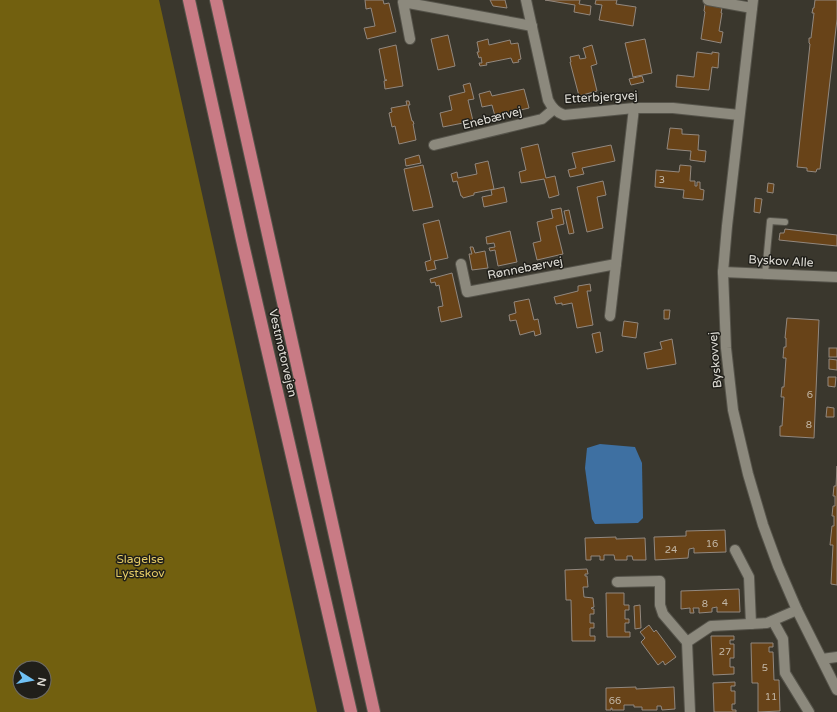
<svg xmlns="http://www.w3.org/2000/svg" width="837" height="712" font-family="'Varela Round',sans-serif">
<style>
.forest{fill:#72600f;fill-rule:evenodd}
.water{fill:#3e70a2}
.building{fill:#684318;stroke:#92887f}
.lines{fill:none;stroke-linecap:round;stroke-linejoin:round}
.service-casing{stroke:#56544b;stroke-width:8}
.minor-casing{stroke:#56544b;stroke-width:12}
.tertiary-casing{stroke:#56544b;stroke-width:12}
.secondary-casing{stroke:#56544b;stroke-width:12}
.motorway-casing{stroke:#56544b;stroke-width:14}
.service{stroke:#8c897d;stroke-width:6}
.minor{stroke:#8c897d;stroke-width:10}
.tertiary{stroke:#8c897d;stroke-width:10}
.secondary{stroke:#8c897d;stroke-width:10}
.motorway{stroke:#c97b85;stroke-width:12}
.labels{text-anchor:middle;stroke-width:3;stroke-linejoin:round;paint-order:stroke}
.number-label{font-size:10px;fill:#c2b7a7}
.street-label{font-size:12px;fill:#e0ded7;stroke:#201f1a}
.park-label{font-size:12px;fill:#e5cb65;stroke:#201f1a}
</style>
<rect width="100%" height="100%" fill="#3a372d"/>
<path class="forest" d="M0,0H159L317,712H0ZM20,668H44V692H20Z"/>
<polygon class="water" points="600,444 635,447 642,463 643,518 638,523 595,524 592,519 585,468 587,448"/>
<g class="building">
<polygon points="365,0 383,0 384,4 389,3 396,32 367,39 364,28 375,26 371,8 366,9"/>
<polygon points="490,0 505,0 507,8 493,6"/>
<polygon points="545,0 580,0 579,4 591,6 590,15 574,12 575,5"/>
<polygon points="596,0 617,0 616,4 636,7 633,26 599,20 602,5 595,4"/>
<polygon points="815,0 837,0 837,19 820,169 817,169 816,172 807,171 807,168 797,167 810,44 809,43 809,38 811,38 814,13 812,13 813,8 814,8"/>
<polygon points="705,4 722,8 721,13 722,13 719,31 723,32 721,43 701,39 705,12 704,11"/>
<polygon points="448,35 455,66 438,70 431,39"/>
<polygon points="488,39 489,45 510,40 511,44 518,43 521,59 518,60 519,62 513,63 511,58 486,63 487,65 480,66 479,63 482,63 481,57 479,58 477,52 479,52 477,42"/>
<polygon points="645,39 652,73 633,77 625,43"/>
<polygon points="396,45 403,86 385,89 384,81 387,80 385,80 379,49"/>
<polygon points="592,45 597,64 591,66 597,91 579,96 570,62 571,62 570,57 579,55 580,59 586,58 583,48"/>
<polygon points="697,52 712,54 712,52 719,53 718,68 712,67 709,90 676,87 677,75 694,77"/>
<polygon points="642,76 644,82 631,85 629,79"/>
<polygon points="470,83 474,99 468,100 473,121 443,127 440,113 452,110 449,96 465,92 463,85"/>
<polygon points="524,89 529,108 495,116 492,105 482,107 479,94 490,91 492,96"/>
<polygon points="406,101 409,101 410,105 408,105 412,121 413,121 414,124 413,124 416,140 399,144 395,126 392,127 389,113 392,112 391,108 407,105"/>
<polygon points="670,128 682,129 682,134 699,135 698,150 706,151 705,162 690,160 691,151 667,149"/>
<polygon points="538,144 546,178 555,176 559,195 549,198 544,179 521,183 519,172 526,170 521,148"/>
<polygon points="611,145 615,161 582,168 584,174 570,177 568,170 576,168 572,153"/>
<polygon points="419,155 421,163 406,166 405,159"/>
<polygon points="488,161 494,189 474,193 474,195 463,198 462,196 461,196 457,181 453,182 451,174 457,172 458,178 477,174 475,164"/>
<polygon points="423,165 433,207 413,211 404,169"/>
<polygon points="680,165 691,166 690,181 695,181 695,186 697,186 697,182 700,182 700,189 704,190 703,200 683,198 684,190 655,187 656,170 679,172"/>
<polygon points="603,181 606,195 597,197 603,228 587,232 577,187"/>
<polygon points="768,183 774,184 773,193 767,192"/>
<polygon points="504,187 507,202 484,207 482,197 492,195 491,190"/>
<polygon points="755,198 762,199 760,213 754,212"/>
<polygon points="561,208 564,224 556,226 563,254 537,260 533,243 541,241 537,222 553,218 551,210"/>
<polygon points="569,210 574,233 569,234 564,211"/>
<polygon points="439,220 448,258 434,261 436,269 427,271 425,262 431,260 423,224"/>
<polygon points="785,229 837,235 837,246 779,240 780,233 784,233"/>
<polygon points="510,231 517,262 498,266 495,250 490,251 489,248 495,247 494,243 487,244 486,237"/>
<polygon points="470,247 473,247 475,253 485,251 488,268 472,270 469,254 472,254"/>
<polygon points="452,273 462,317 441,322 438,307 443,306 439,285 436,286 435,282 431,283 430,279"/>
<polygon points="590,284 591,291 587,291 593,325 577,328 572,303 562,305 562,303 556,304 554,297 578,291 578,286"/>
<polygon points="529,299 534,320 538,319 541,334 535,336 534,331 520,335 516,320 510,321 509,315 516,313 514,302"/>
<polygon points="664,310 670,310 669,319 664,319"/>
<polygon points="787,318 819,320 814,438 780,436 780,426 782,426 784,397 781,397 782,387 784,387 786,358 783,358 784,347 786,347 786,338 785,338"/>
<polygon points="624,321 638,323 636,338 622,336"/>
<polygon points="600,332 603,351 596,353 592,334"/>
<polygon points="672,339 676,364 647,369 644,353 662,349 660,342"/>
<rect x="829" y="348" width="8" height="9"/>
<polygon points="829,359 837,360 837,370 829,369"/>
<polygon points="828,377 836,377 835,387 828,386"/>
<polygon points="827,407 834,408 834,417 826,417"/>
<polygon points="837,466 837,585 831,584 833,545 830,545 832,526 834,526 834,516 832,516 833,506 835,506 835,496 833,496 834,486 836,486"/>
<polygon points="725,530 726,552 694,553 694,548 689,549 688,558 655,560 654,537 686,536 686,531"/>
<polygon points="616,537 616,539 645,538 646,560 633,560 632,556 627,556 627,560 615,560 614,555 604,555 604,560 600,560 600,556 591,556 591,560 586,560 585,538"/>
<polygon points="587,569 588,574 585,574 585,576 587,576 588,587 583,587 584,597 593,598 594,607 591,608 592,609 594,609 594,614 590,614 590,623 594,623 594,628 590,628 590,636 595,636 595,641 572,641 571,600 566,600 565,570"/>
<polygon points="739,589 740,612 717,612 717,607 712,608 712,612 699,613 699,608 693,608 694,613 690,613 690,608 681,609 681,591"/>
<polygon points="606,593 624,593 624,605 629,605 629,610 625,610 625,619 629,619 629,623 625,623 625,632 630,632 630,637 607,637"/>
<polygon points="640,605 641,628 635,629 634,606"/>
<polygon points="649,625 654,632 656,630 676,657 665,665 663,661 658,665 641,642 645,638 640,632"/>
<polygon points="711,636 734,636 734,640 730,640 730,644 734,644 734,658 730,658 730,667 734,667 734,674 713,675"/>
<polygon points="751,643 773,643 773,647 769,647 769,652 773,652 774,680 779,680 780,711 758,712 758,683 752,683"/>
<polygon points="735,682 735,686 731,686 731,691 735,691 735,704 732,704 732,710 736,710 736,712 714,712 713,683"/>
<polygon points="636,687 636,689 674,687 675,709 662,710 661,706 657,706 657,710 642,710 642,707 634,707 634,705 624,705 624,710 612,710 612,708 611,708 611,710 606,710 606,688"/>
</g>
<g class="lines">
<g class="service-casing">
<polyline id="service" points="765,274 770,221 785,222"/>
</g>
<g class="minor-casing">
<g id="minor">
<path d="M526,0L548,100C552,108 556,112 564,115L634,108H673L739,115"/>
<polyline points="708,0 752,8"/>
<polyline points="410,39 403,2 532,26"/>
<polyline points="434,145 542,119 554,109"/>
<polyline points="461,264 467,292 616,264"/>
<polyline points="723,272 837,277"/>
<polyline points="610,316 634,108"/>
<polyline points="735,550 749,577 751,624"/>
<polyline points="617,582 660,581 660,605 663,614 687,642 690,712"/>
<polyline points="773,621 783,639 785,673 809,712"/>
<polyline points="687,642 711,626 767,623 797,610"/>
</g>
</g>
<g class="tertiary-casing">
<polyline id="tertiary" points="822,659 837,657"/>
</g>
<g class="secondary-casing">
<polyline id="secondary" points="753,0 727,226 723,272 726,348 733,410 748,474 763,525 778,566 797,610 837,690"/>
</g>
<g class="motorway-casing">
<g id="motorway">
<polyline points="189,0 242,240 351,712"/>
<polyline points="216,0 374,712"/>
</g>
</g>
<use href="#service" class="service"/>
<use href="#minor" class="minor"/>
<use href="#tertiary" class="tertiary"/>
<use href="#secondary" class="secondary"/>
<use href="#motorway" class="motorway"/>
</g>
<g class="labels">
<g class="number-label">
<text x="662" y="183">3</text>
<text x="810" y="398">6</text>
<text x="809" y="428">8</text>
<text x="712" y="547">16</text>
<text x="671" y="553">24</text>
<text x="725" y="606">4</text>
<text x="705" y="607">8</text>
<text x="725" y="655">27</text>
<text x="765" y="671">5</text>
<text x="771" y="700">11</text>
<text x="615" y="704">66</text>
</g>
<g class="street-label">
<text transform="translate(601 97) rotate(-3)" y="4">Etterbjergvej</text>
<text transform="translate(492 118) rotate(-14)" y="4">Enebærvej</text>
<text transform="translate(781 261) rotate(3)" y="4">Byskov Alle</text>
<text transform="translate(525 268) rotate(-11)" y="4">Rønnebærvej</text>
<text transform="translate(283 353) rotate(77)" y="4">Vestmotorvejen</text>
<text transform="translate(715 360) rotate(-95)" y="4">Byskovvej</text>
</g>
<g class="park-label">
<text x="140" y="563">Slagelse<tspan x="140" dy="14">Lystskov</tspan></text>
</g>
</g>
<g transform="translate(32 680) rotate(101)"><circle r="19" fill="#201f1a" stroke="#6d6b66"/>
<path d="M0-3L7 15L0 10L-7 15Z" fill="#70c1f4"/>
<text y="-6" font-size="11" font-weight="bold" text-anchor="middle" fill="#e0ded7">N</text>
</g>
</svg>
